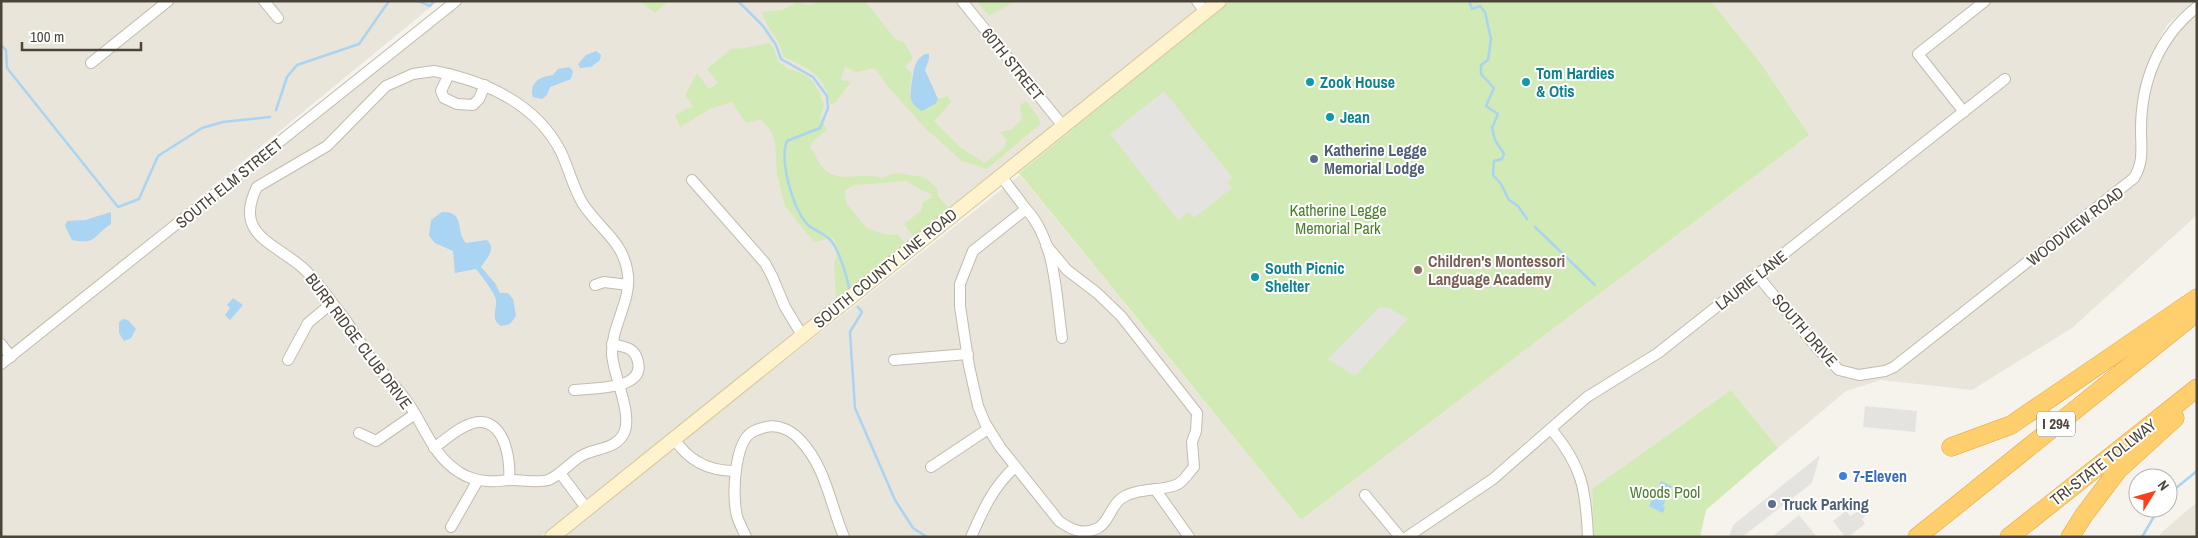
<svg xmlns="http://www.w3.org/2000/svg" width="2198" height="538" font-family="'Archivo Narrow',sans-serif">
<style>
.residential{fill:#eae5da}
.green{fill:#d2eab5}
.parking{fill:#e5e3e0}
.water{fill:#a9d4f2}
.lines{fill:none;stroke-linecap:round;stroke-linejoin:round}
.stream{stroke:#a9d4f2;stroke-width:2.5}
.street-casing{stroke:#c2bbae;stroke-width:12}
.secondary-casing{stroke:#d6c79b;stroke-width:16}
.highway-casing{stroke:#e0a43c;stroke-width:19}
.street{stroke:#fff;stroke-width:10}
.secondary{stroke:#fff3cd;stroke-width:14}
.highway{stroke:#ffcf6e;stroke-width:18}
.culture-dot{fill:#0f9aa8;stroke:#fff;stroke-width:2}
.service-dot{fill:#5c6f8a;stroke:#fff;stroke-width:2}
.education-dot{fill:#8d6e63;stroke:#fff;stroke-width:2}
.shop-dot{fill:#3f7fe0;stroke:#fff;stroke-width:2}
.labels{text-anchor:middle;stroke-width:4;stroke-linejoin:round;paint-order:stroke}
.shield{fill:#fff;stroke:#817c74;stroke-width:1}
.shield-label{font-size:15px;font-weight:bold;fill:#4b4439}
.street-label{font-size:16px;fill:#4b4439;stroke:#fff}
.culture-label{font-size:16px;font-weight:bold;fill:#0d838f;stroke:#fff;text-anchor:start}
.service-label{font-size:16px;font-weight:bold;fill:#4e5e75;stroke:#fff;text-anchor:start}
.park-label{font-size:16px;fill:#4a7f2a;stroke:#fff}
.education-label{font-size:16px;font-weight:bold;fill:#785e54;stroke:#fff;text-anchor:start}
.shop-label{font-size:16px;font-weight:bold;fill:#366cbe;stroke:#fff;text-anchor:start}
</style>
<rect width="100%" height="100%" fill="#f6f3ec"/>
<g class="residential">
<polygon points="1,1 438,1 151,237 155,244 461,1 958,1 1057,125 540,537 1,537"/>
<polygon points="970,1 1211,1 1063,118"/>
<polygon points="1711,1 2195,1 2167,25 2157,43 2164,51 2175,32 2197,13 2197,215 2072,328 1972,390 1881,380 1846,391 1778,448 1731,390 1592,489 1594,537 561,537 1020,175 1301,520 1809,135 1762,65"/>
<polygon points="2197,502 2197,537 2159,537 2161,533"/>
</g>
<g class="green">
<polygon points="639,1 668,1 655,13"/>
<path d="M819,1H865L896,40L904,42L913,58L905,67L912,73L909,94L930,108L938,99L947,96L952,101L934,121L961,148L985,163L1004,148L1007,140L1000,132L1011,130L1022,119L1020,105L1026,101L1039,118L1040,124L987,169L962,161L924,127L886,84L875,68L856,72L845,67L840,80L849,81L850,83L835,103L830,104C825,75 808,67 783,57C779,35 766,29 762,12L782,10L797,2L810,5Z"/>
<polygon points="977,1 1016,1 989,16"/>
<polygon points="1230,1 1711,1 1762,65 1809,135 1301,520 1019,173"/>
<path d="M769,43C776,49 775,57 780,63C788,70 800,71 808,77C816,84 820,95 824,104L820,117L827,130L815,139L810,147C815,154 819,164 825,170C838,183 865,172 882,178L895,173L924,177L937,188L938,196L949,208L914,237L904,224L921,211L923,202L931,198L932,194L921,190L906,181L854,185L845,190L846,203L868,229L888,235L897,234L906,244L836,299L834,264L838,250L833,238L814,242L785,206L777,174L775,141L770,130L761,119L746,123L732,102L710,109L680,127L675,115L693,106L685,95L697,73L709,89L718,83L707,69L731,49L746,48Z"/>
<polygon points="1731,390 1778,448 1706,510 1700,537 1594,537 1592,489"/>
</g>
<g class="parking">
<polygon points="1164,91 1232,177 1227,182 1232,188 1194,218 1189,212 1178,220 1110,134"/>
<polygon points="1379,308 1389,308 1408,319 1355,376 1328,359"/>
<polygon points="1865,406 1917,411 1915,432 1863,427"/>
<polygon points="1820,455 1812,483 1742,537 1729,537 1733,525"/>
<polygon points="1846,511 1850,516 1857,512 1863,513 1865,516 1862,519 1865,524 1848,537 1845,537 1833,521"/>
<polygon points="1799,515 1817,537 1772,537"/>
</g>
<g class="water">
<polygon points="596,51 601,55 600,60 591,67 580,68 578,64 586,55"/>
<path d="M925,54H929V59L925,70L938,99L935,104L922,111C908,103 910,95 912,81C914,70 914,60 925,54Z"/>
<path d="M569,67L573,71L571,79L550,87L547,95L542,99L533,97C529,83 540,76 553,75L558,69Z"/>
<path d="M111,212V224C93,235 98,245 72,240L65,226L67,221L85,220Z"/>
<path d="M442,212C466,211 455,232 466,243L487,240C497,249 486,259 481,267L495,283L500,293H508L513,299L516,316L510,324L501,326C490,319 497,310 496,300C495,293 481,275 476,269L455,273L453,251L435,243L429,236L431,220Z"/>
<polygon points="233,298 243,305 230,320 225,315 230,308 227,305"/>
<polygon points="123,319 128,320 136,329 131,338 124,341 119,333 119,322"/>
<polygon points="1661,481 1672,486 1663,506 1665,508 1663,513 1649,506"/>
</g>
<g class="lines">
<g class="stream">
<polyline points="419,1 430,6 434,1"/>
<path d="M738,1L763,26L776,45L781,59L813,77L827,96L828,108L820,128L787,141C779,161 793,208 807,224C814,231 827,234 832,242C839,251 847,276 849,288"/>
<polyline points="1469,1 1472,9 1480,6 1485,12 1491,39 1488,60 1481,65 1481,74 1494,88 1486,106 1498,114 1492,128 1495,140 1504,154 1502,159 1494,161 1493,175 1501,184 1509,200 1518,206 1527,219"/>
<polyline points="1,45 6,50 7,68 118,207 139,199 158,156 202,128 223,122 270,117"/>
<polyline points="276,110 287,77 297,65 359,44 389,1"/>
<polyline points="1535,227 1595,285"/>
<polyline points="858,307 862,312 850,332 855,408 895,500 913,528 927,537"/>
<polyline points="2168,498 2176,488 2197,471"/>
<polyline points="2142,537 2159,508"/>
</g>
<g class="street-casing">
<g id="street">
<polyline points="264,1 278,18"/>
<polyline points="962,1 1063,126"/>
<polyline points="1197,1 1205,12"/>
<polyline points="91,63 168,1"/>
<path d="M434,71C485,81 536,103 561,152C569,169 573,188 583,204C600,230 624,241 628,275C631,301 611,327 612,354C613,375 633,414 624,433C617,448 599,448 585,454C571,460 562,475 548,480C538,483 523,480 513,480C504,480 496,482 487,481C478,481 466,477 459,472C433,456 425,427 408,403C398,388 384,375 373,361C361,346 353,329 341,314C329,299 317,281 303,268C275,243 233,235 257,187L327,146L386,86L413,74Z"/>
<polyline points="449,74 441,91 444,98 457,104 473,105 479,99 485,85"/>
<polyline points="1964,112 1918,54 1985,1"/>
<path d="M1001,176L1026,209L973,251L960,284V306L969,366L978,406L985,423L1000,447L1059,521C1070,529 1083,536 1098,528C1109,522 1111,505 1122,498C1139,487 1162,492 1178,484C1184,481 1189,472 1194,467L1192,442L1196,431L1197,413L1121,316L1097,293L1067,270L1046,245"/>
<polyline points="692,180 765,263 772,276 785,307 802,335"/>
<path d="M1026,209C1056,241 1056,296 1062,338"/>
<path d="M1757,275L1818,349L1839,370L1859,375L1885,371L1894,367L2134,178C2144,162 2141,148 2141,129C2141,81 2159,37 2197,7"/>
<polyline points="595,285 604,282 628,285"/>
<polyline points="1,344 11,357"/>
<polyline points="288,360 308,323 332,303"/>
<polyline points="894,360 968,354"/>
<polyline points="1,364 456,1"/>
<path d="M574,390C593,388 645,390 638,362C635,347 625,347 612,344"/>
<path d="M1551,429C1582,466 1586,489 1588,537"/>
<polyline points="359,433 376,441 415,414"/>
<path d="M674,438C688,461 708,471 735,471"/>
<path d="M434,448C446,439 459,427 473,423C504,415 511,459 509,480"/>
<polyline points="931,467 988,429"/>
<polyline points="560,473 587,509"/>
<polyline points="1155,489 1189,537"/>
<polyline points="1365,495 1400,537"/>
<polyline points="451,527 478,480"/>
<path d="M746,537C743,530 739,523 737,516C732,497 734,443 752,432C756,430 762,428 766,427C779,424 792,431 800,440C826,467 830,504 844,537"/>
<path d="M971,537C983,510 993,487 1015,467"/>
<polyline points="1407,537 1493,479 1587,397 1658,353 2005,79"/>
</g>
</g>
<g class="secondary-casing">
<polyline id="secondary" points="552,537 1219,1"/>
</g>
<g class="highway-casing">
<g id="highway">
<polyline points="1951,447 2011,425 2197,298"/>
<polyline points="1917,537 2197,312"/>
<polyline points="2009,537 2197,388"/>
<polyline points="2070,537 2084,515 2118,470 2175,418"/>
</g>
</g>
<use href="#street" class="street"/>
<use href="#secondary" class="secondary"/>
<use href="#highway" class="highway"/>
</g>
<g class="culture-dot">
<circle cx="1310" cy="82" r="5"/>
<circle cx="1526" cy="82" r="5"/>
<circle cx="1330" cy="117" r="5"/>
<circle cx="1255" cy="277" r="5"/>
</g>
<g class="service-dot">
<circle cx="1314" cy="159" r="5"/>
<circle cx="1772" cy="504" r="5"/>
</g>
<circle class="education-dot" cx="1418" cy="270" r="5"/>
<circle class="shop-dot" cx="1843" cy="476" r="5"/>
<g class="labels">
<rect class="shield" x="2037" y="411.5" width="38" height="25" rx="4"/>
<g class="shield-label">
<text x="2056" y="429">I 294</text>
</g>
<g class="street-label">
<text transform="translate(1013 64) rotate(51)" y="6">60TH STREET</text>
<text transform="translate(229 183) rotate(-39)" y="6">SOUTH ELM STREET</text>
<text transform="translate(2075 226) rotate(-38)" y="6">WOODVIEW ROAD</text>
<text transform="translate(885 268) rotate(-39)" y="6">SOUTH COUNTY LINE ROAD</text>
<text transform="translate(1751 280) rotate(-38)" y="6">LAURIE LANE</text>
<text transform="translate(1805 330) rotate(49)" y="6">SOUTH DRIVE</text>
<text transform="translate(359 341) rotate(53)" y="6">BURR RIDGE CLUB DRIVE</text>
<text transform="translate(2103 462) rotate(-38)" y="6">TRI-STATE TOLLWAY</text>
</g>
<g class="culture-label">
<text x="1536" y="79">Tom Hardies<tspan x="1536" dy="18">&amp; Otis</tspan></text>
<text x="1320" y="88">Zook House</text>
<text x="1340" y="123">Jean</text>
<text x="1265" y="274">South Picnic<tspan x="1265" dy="18">Shelter</tspan></text>
</g>
<g class="service-label">
<text x="1324" y="156">Katherine Legge<tspan x="1324" dy="18">Memorial Lodge</tspan></text>
<text x="1782" y="510">Truck Parking</text>
</g>
<g class="park-label">
<text x="1338" y="216">Katherine Legge<tspan x="1338" dy="18">Memorial Park</tspan></text>
<text x="1665" y="498">Woods Pool</text>
</g>
<g class="education-label">
<text x="1428" y="267">Children's Montessori<tspan x="1428" dy="18">Language Academy</tspan></text>
</g>
<g class="shop-label">
<text x="1853" y="482">7-Eleven</text>
</g>
</g>
<rect width="2198" height="538" fill="none" stroke="#4b4439" stroke-width="5"/>
<g transform="translate(2153 493) rotate(53)"><circle r="24" fill="#ffffff" stroke="#b7b4b0"/>
<path d="M0-4L9 19L0 12L-9 19Z" fill="#fc3f1d"/>
<text y="-8" font-size="14" font-weight="bold" text-anchor="middle" fill="#4b4439">N</text>
</g>
<path d="M22 42v8h119v-8" fill="none" stroke="#4b4439" stroke-width="2.5"/>
<text x="30" y="42" font-size="15" fill="#4b4439" stroke="#ffffff" stroke-width="4" paint-order="stroke">100 m</text>
</svg>
